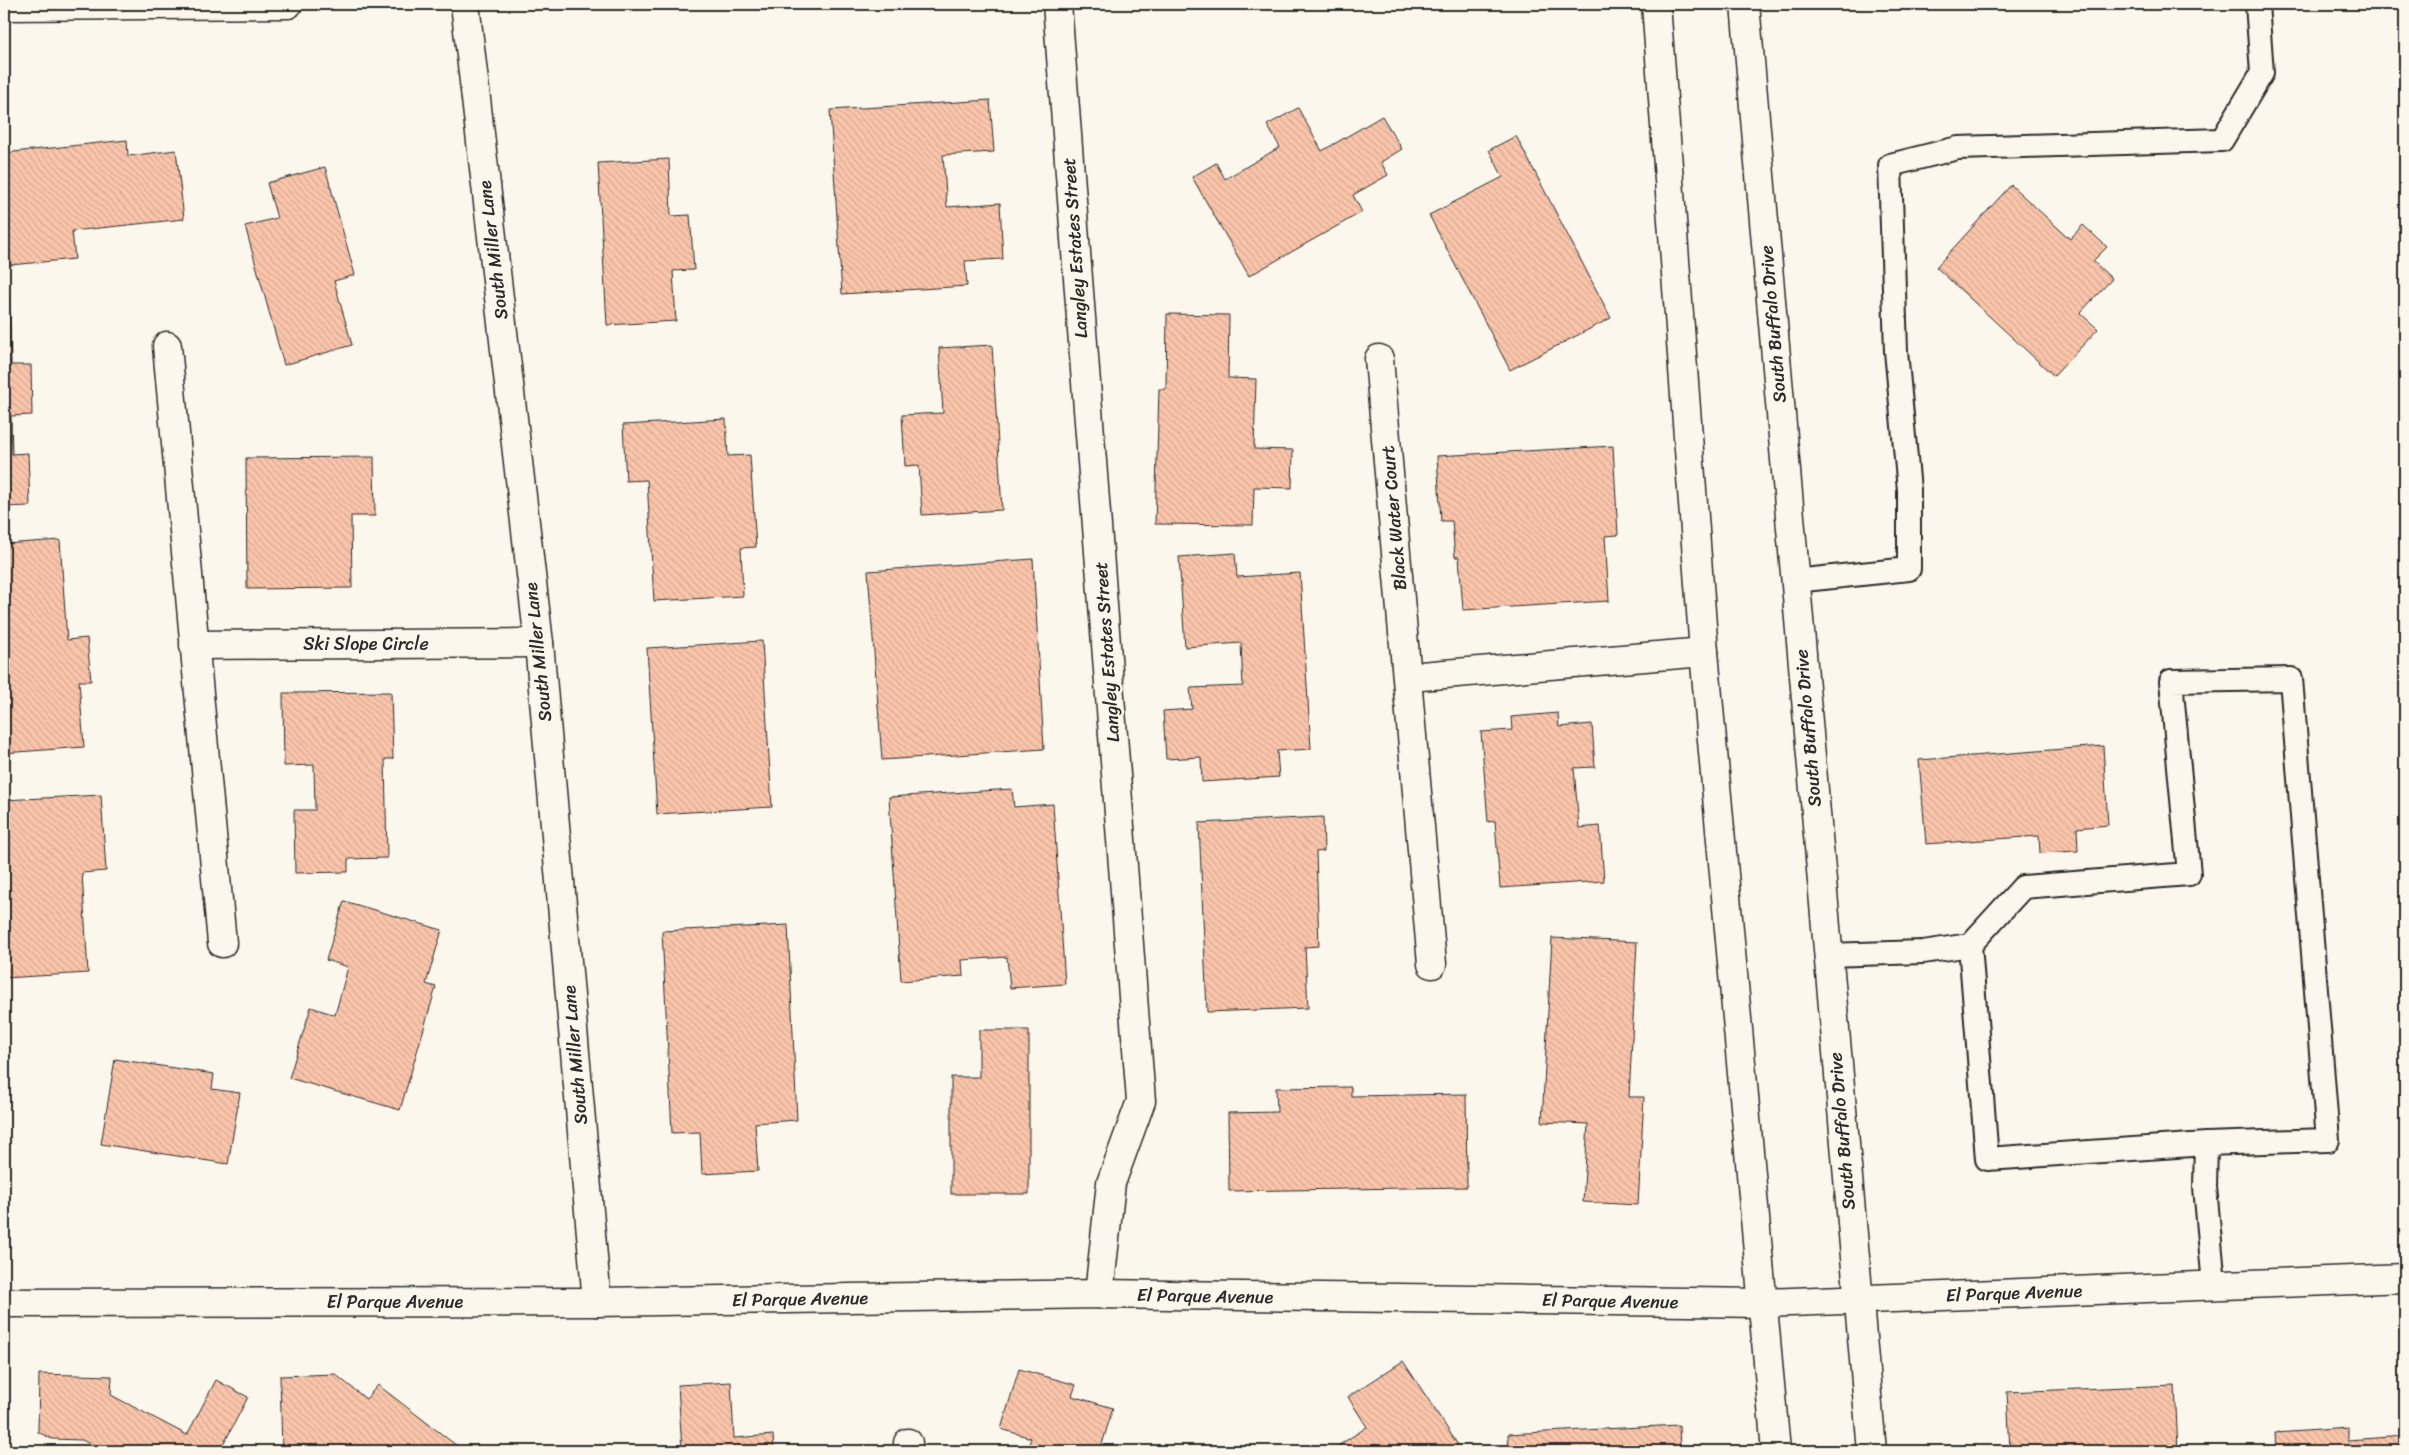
<svg xmlns="http://www.w3.org/2000/svg" width="2409" height="1455" font-family="Sriracha,sans-serif">
<style>
.building{fill:url(#building-back-hatch);stroke:#2b2b2b}
.lines{fill:none;stroke-linecap:round;stroke-linejoin:round}
.lane-casing{stroke:#2b2b2b;stroke-width:26}
.street-casing{stroke:#2b2b2b;stroke-width:31}
.secondary-casing{stroke:#2b2b2b;stroke-width:31}
.lane{stroke:#fbf7ec;stroke-width:22}
.street{stroke:#fbf7ec;stroke-width:28}
.secondary{stroke:#fbf7ec;stroke-width:28}
.labels{text-anchor:middle;stroke-width:5;stroke-linejoin:round;paint-order:stroke}
.street-label{font-size:18px;fill:#2b2b2b;stroke:#fbf7ec}
</style>
<defs>
<pattern id="building-back-hatch" width="6" height="6" patternUnits="userSpaceOnUse" patternTransform="scale(1.25)"><rect width="6" height="6" fill="#fac5ab"/><path d="M-1 5l2 2M0 0l6 6M5-1l2 2" fill="none" stroke="#d6a993"/></pattern>
</defs>
<rect width="100%" height="100%" fill="#fbf7ec"/>
<filter id="ink" filterUnits="userSpaceOnUse"><feTurbulence type="fractalNoise" baseFrequency=".02" numOctaves="2"/><feDisplacementMap in="SourceGraphic" scale="10" xChannelSelector="R" yChannelSelector="G"/><feConvolveMatrix kernelMatrix="1 2 1 2 8 2 1 2 1" color-interpolation-filters="sRGB"/></filter>
<g filter="url(#ink)">
<g class="building">
<polygon points="990,100 994,152 943,155 947,207 1000,203 1003,259 965,261 967,286 842,294 830,110"/>
<polygon points="1298,108 1322,151 1382,116 1402,149 1381,162 1388,175 1353,195 1362,212 1249,276 1192,177 1216,163 1225,179 1280,147 1267,125"/>
<polygon points="1516,136 1611,318 1510,370 1429,215 1503,177 1489,150"/>
<polygon points="127,140 128,156 176,150 184,219 72,231 75,259 10,265 4,207 4,153"/>
<polygon points="669,159 671,216 690,215 694,270 673,271 676,321 607,325 598,163"/>
<polygon points="325,167 355,275 334,281 352,345 284,365 245,226 277,218 267,183"/>
<polygon points="2011,185 2070,239 2083,225 2107,247 2093,261 2112,279 2080,313 2098,329 2054,376 1936,267"/>
<polygon points="4,301 9,301 11,365 31,365 32,415 11,416 12,454 28,453 30,506 4,507"/>
<polygon points="1167,314 1229,315 1228,378 1256,379 1254,449 1293,450 1292,488 1254,487 1253,525 1155,524 1159,389 1166,389"/>
<polygon points="992,345 1002,510 922,515 919,465 905,466 902,415 943,413 939,348"/>
<polygon points="726,419 728,456 750,455 756,547 741,548 743,596 654,601 647,480 626,481 623,425"/>
<polygon points="1613,446 1618,535 1605,536 1609,601 1463,610 1459,557 1455,557 1452,521 1441,521 1437,456"/>
<polygon points="374,457 375,516 351,516 352,588 247,589 246,458"/>
<polygon points="60,540 67,640 87,638 91,681 79,681 84,747 4,753 4,544"/>
<polygon points="1235,553 1237,577 1300,573 1311,749 1277,751 1279,777 1202,782 1201,757 1166,759 1163,711 1192,709 1190,688 1243,686 1241,643 1185,647 1179,557"/>
<polygon points="1033,559 1044,749 882,760 868,571"/>
<polygon points="762,641 772,807 657,814 647,648"/>
<polygon points="391,692 393,759 385,759 387,858 348,859 348,872 295,873 294,810 315,810 314,765 284,766 283,693"/>
<polygon points="1558,713 1559,727 1592,724 1595,767 1574,768 1579,828 1600,826 1604,881 1500,888 1495,821 1488,822 1481,732 1512,730 1511,717"/>
<polygon points="2103,746 2108,825 2077,828 2078,851 2040,853 2039,836 1926,844 1919,760"/>
<polygon points="1012,789 1014,807 1053,804 1065,984 1010,988 1007,957 962,960 963,976 901,981 889,797"/>
<polygon points="101,795 106,871 82,873 88,973 4,978 4,800"/>
<polygon points="1323,817 1324,851 1316,852 1319,946 1305,947 1308,1008 1207,1012 1199,823"/>
<polygon points="344,901 442,930 426,984 436,987 400,1110 289,1078 311,1007 335,1015 348,967 326,960"/>
<polygon points="788,925 797,1120 755,1123 758,1171 702,1174 700,1132 672,1133 662,931"/>
<polygon points="1552,938 1637,942 1629,1097 1644,1097 1638,1205 1583,1202 1588,1124 1542,1122"/>
<polygon points="979,1030 1029,1030 1029,1194 951,1194 951,1077 979,1077"/>
<polygon points="115,1059 214,1074 212,1089 240,1093 228,1164 101,1144"/>
<polygon points="1351,1087 1351,1096 1466,1094 1467,1187 1229,1191 1228,1113 1277,1112 1276,1088"/>
<polygon points="1403,1361 1462,1451 1330,1451 1367,1427 1348,1397"/>
<polygon points="1019,1369 1076,1385 1072,1396 1113,1408 1100,1451 1027,1451 1031,1438 1001,1429"/>
<polygon points="39,1374 112,1376 111,1395 187,1435 216,1380 248,1397 220,1451 104,1451 82,1440 52,1439 38,1432"/>
<polygon points="335,1374 366,1399 378,1385 461,1449 459,1451 282,1451 280,1376"/>
<polygon points="731,1382 734,1438 773,1435 774,1451 682,1451 678,1385"/>
<polygon points="2175,1385 2178,1451 2010,1451 2007,1392"/>
<polygon points="1679,1425 1680,1451 1509,1451 1508,1434"/>
<polygon points="2348,1428 2348,1440 2405,1436 2405,1451 2276,1451 2275,1433"/>
</g>
<g class="lines">
<g class="lane-casing">
<g id="lane">
<polyline points="1795,581 1909,569 1909,490 1896,351 1890,165 1958,148 2222,140 2262,73 2257,4"/>
<polyline points="1970,945 1987,1159 2206,1144"/>
<polyline points="1827,955 1923,952 1970,945 2023,887 2189,874 2171,681 2291,679 2328,1140 2206,1144 2205,1187 2214,1285"/>
</g>
</g>
<g class="street-casing">
<g id="street">
<polyline points="465,4 539,643 597,1302"/>
<polyline points="1057,4 1141,1101 1111,1183 1099,1294"/>
<polyline points="167,346 222,943"/>
<polyline points="1379,359 1432,964"/>
<polyline points="194,645 539,643"/>
<polyline points="1409,677 1704,652"/>
<polyline points="4,1303 597,1302 1099,1294 1763,1303 2405,1278"/>
<polyline points="908,1443 908,1451"/>
</g>
</g>
<g class="secondary-casing">
<g id="secondary">
<polyline points="1656,4 1704,652 1776,1451"/>
<polyline points="1745,4 1872,1451"/>
<polyline points="4,6 288,4"/>
</g>
</g>
<use href="#lane" class="lane"/>
<use href="#street" class="street"/>
<use href="#secondary" class="secondary"/>
</g>
</g>
<g class="labels">
<g class="street-label">
<text transform="translate(1075 248) rotate(-94)" y="6">Langley Estates Street</text>
<text transform="translate(493 250) rotate(-97)" y="6">South Miller Lane</text>
<text transform="translate(1773 324) rotate(-95)" y="6">South Buffalo Drive</text>
<text transform="translate(1394 518) rotate(-95)" y="6">Black Water Court</text>
<text x="366" y="650">Ski Slope Circle</text>
<text transform="translate(538 652) rotate(-96)" y="6">South Miller Lane</text>
<text transform="translate(1107 652) rotate(-94)" y="6">Langley Estates Street</text>
<text transform="translate(1808 728) rotate(-95)" y="6">South Buffalo Drive</text>
<text transform="translate(575 1055) rotate(-95)" y="6">South Miller Lane</text>
<text transform="translate(1842 1131) rotate(-95)" y="6">South Buffalo Drive</text>
<text transform="translate(2014 1293) rotate(-2)" y="6">El Parque Avenue</text>
<text transform="translate(1205 1296) rotate(1)" y="6">El Parque Avenue</text>
<text transform="translate(800 1299) rotate(-1)" y="6">El Parque Avenue</text>
<text transform="translate(1610 1301) rotate(1)" y="6">El Parque Avenue</text>
<text x="395" y="1308">El Parque Avenue</text>
</g>
</g>
<rect width="2409" height="1455" fill="none" stroke="#fbf7ec" stroke-width="20"/>
<rect x="10" y="10" width="2389" height="1435" fill="none" stroke="#2b2b2b" stroke-width="2" filter="url(#ink)"/>
</svg>
